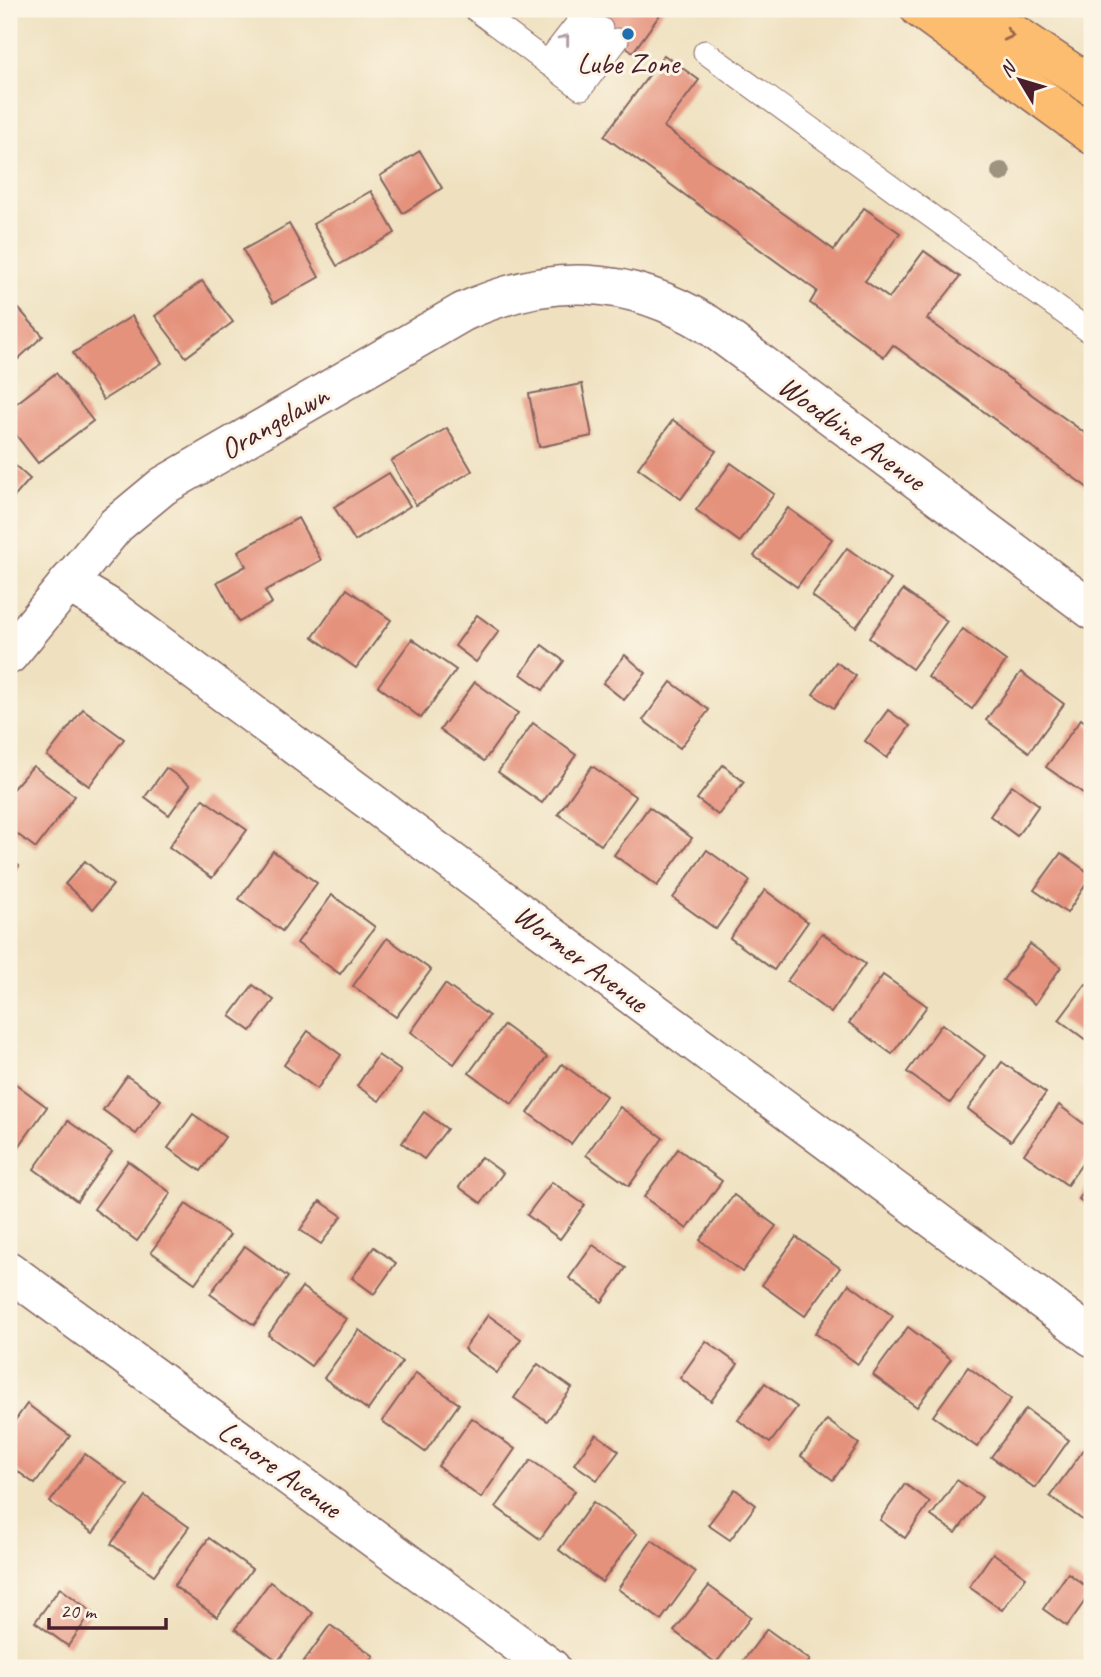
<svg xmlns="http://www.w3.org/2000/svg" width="1101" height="1677" font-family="Caveat,sans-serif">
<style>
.building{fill:#e5927d}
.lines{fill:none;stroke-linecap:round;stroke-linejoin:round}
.service-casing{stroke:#84635f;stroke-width:25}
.minor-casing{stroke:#84635f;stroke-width:41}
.primary-casing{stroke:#84635f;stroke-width:41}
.service{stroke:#fff;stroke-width:23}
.minor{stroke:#fff;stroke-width:38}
.primary{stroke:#fcbd6f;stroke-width:38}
.tree{fill:#9e937f}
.oneway{stroke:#9a664a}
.oneway2{stroke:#ae9aa0}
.poi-dot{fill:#1f6fb2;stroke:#fcf5e5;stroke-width:2.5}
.labels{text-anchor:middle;stroke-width:6;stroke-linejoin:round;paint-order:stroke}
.poi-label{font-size:30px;fill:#4a1f2b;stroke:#fcf5e5}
.street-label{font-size:30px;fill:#4a1f2b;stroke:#fcf5e5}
</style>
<rect width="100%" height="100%" fill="#fcf5e5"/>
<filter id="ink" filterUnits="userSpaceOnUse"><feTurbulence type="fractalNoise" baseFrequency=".0143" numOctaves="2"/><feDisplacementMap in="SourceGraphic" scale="14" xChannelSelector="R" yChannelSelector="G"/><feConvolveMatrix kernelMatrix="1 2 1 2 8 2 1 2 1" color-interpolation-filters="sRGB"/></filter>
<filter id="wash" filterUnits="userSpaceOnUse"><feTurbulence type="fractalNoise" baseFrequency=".00686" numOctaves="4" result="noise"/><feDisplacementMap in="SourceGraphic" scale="28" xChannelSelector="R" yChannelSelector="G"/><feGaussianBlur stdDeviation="1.57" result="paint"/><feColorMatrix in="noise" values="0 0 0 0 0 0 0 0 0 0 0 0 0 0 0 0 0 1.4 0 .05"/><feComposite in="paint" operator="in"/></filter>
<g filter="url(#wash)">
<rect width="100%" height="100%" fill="#efe1c0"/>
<g id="blocks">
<g class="building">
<polygon points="575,9 664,9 633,52"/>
<polygon points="664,55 699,80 664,127 834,250 864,208 900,233 865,281 889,298 924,251 960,277 927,319 1092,438 1092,491 893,345 884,357 810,303 817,291 604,136"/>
<polygon points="420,151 442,188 403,213 380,176"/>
<polygon points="371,191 395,233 337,266 313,224"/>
<polygon points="289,224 319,277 273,303 243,250"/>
<polygon points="202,281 233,322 186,357 155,316"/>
<polygon points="19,309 43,336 17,360 9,350 9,318"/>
<polygon points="132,316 162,363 103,400 73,353"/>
<polygon points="56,373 93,421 38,463 9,426 9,409"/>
<polygon points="582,384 592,436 539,447 529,394"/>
<polygon points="673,420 716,451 681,499 638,468"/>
<polygon points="447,428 472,471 416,505 391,461"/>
<polygon points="9,460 30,479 9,503"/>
<polygon points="731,463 774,494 740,542 696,510"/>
<polygon points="389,473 410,506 355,541 334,507"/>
<polygon points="788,508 832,539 797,587 754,556"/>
<polygon points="298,518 321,560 265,591 272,603 239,622 217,582 246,566 238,551"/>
<polygon points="847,548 891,580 856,627 812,596"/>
<polygon points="347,589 391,620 356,668 313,637"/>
<polygon points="903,590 947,621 912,669 869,638"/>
<polygon points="477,615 499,631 476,662 455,646"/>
<polygon points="963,629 1006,661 972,709 928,677"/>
<polygon points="412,639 456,670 421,718 378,686"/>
<polygon points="542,645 564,661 543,690 521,674"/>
<polygon points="625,655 646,673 624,700 603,683"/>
<polygon points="836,662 856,676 834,708 813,694"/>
<polygon points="1021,672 1064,704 1029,752 986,720"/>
<polygon points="475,682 518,713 484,761 440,730"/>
<polygon points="671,682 709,710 680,748 643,720"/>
<polygon points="83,709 124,739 89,786 47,756"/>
<polygon points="888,710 910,726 887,758 865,741"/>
<polygon points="1081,719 1092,727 1090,798 1046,767"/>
<polygon points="533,723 576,755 542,803 498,772"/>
<polygon points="723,765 744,782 718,815 697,799"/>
<polygon points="33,766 75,796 36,848 9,828 9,793"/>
<polygon points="592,766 636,797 601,845 558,814"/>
<polygon points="166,768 190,785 169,815 145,797"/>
<polygon points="1012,785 1039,805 1017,836 990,816"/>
<polygon points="203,799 247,830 212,878 169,847"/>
<polygon points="649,807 692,838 657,886 614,855"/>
<polygon points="707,850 750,881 716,929 673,898"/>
<polygon points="273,851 317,883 282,931 239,899"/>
<polygon points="1061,853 1092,875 1067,913 1034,890"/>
<polygon points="9,858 19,866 9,880"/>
<polygon points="85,861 113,885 93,909 65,884"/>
<polygon points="765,890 808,922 774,970 730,938"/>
<polygon points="332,895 375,927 340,974 297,943"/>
<polygon points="822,933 865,964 831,1013 787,981"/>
<polygon points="387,938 431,970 396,1017 353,986"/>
<polygon points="1030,944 1061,967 1035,1004 1003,980"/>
<polygon points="883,975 927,1006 892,1054 849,1023"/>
<polygon points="445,984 489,1016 454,1064 411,1032"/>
<polygon points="1086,984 1092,988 1090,1043 1059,1020"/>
<polygon points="253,985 274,1000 251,1031 230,1016"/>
<polygon points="942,1024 985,1056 950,1103 907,1072"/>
<polygon points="504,1025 547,1057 512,1104 469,1073"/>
<polygon points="308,1031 341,1055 317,1089 284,1065"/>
<polygon points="378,1055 401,1071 379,1101 357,1086"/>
<polygon points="1002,1062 1046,1093 1011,1141 968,1109"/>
<polygon points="562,1064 606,1096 571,1144 528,1113"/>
<polygon points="127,1076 161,1100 136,1134 103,1110"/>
<polygon points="9,1079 47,1107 13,1155 9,1152"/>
<polygon points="1059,1105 1092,1130 1092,1150 1067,1185 1024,1154"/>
<polygon points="620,1107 663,1138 629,1186 586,1155"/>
<polygon points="424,1112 447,1129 424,1159 402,1143"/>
<polygon points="193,1114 225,1137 201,1171 168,1148"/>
<polygon points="68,1121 112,1152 77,1201 34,1169"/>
<polygon points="678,1149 722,1181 687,1229 644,1197"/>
<polygon points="481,1157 503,1173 481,1203 459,1187"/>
<polygon points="128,1161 171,1193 137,1241 94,1209"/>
<polygon points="1092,1180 1092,1209 1079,1199"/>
<polygon points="552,1182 585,1205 560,1239 527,1215"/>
<polygon points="734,1195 776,1226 742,1272 700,1240"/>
<polygon points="320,1201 342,1216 321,1244 300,1230"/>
<polygon points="186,1204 230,1235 195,1283 151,1252"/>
<polygon points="796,1237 840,1268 805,1316 762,1285"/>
<polygon points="593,1245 626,1268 602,1302 569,1278"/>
<polygon points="245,1246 288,1277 254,1325 210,1294"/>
<polygon points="374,1247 396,1263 374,1294 352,1278"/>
<polygon points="849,1284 893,1316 858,1364 815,1333"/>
<polygon points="302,1287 346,1319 311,1366 268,1335"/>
<polygon points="488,1315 521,1339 497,1373 464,1349"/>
<polygon points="908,1327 951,1359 917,1407 873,1375"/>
<polygon points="359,1330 402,1362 368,1410 324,1378"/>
<polygon points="706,1341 738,1364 711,1401 680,1378"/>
<polygon points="538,1364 572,1388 547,1421 514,1398"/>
<polygon points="968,1367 1011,1399 977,1447 933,1416"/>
<polygon points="416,1373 459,1404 425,1452 382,1421"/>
<polygon points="765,1383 797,1407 770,1443 738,1420"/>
<polygon points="27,1404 70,1436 35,1484 9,1465 9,1429"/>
<polygon points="1026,1409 1069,1440 1035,1488 991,1457"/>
<polygon points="472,1418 515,1449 481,1498 438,1466"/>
<polygon points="827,1420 859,1444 833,1480 801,1456"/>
<polygon points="596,1434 619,1451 597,1480 574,1464"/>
<polygon points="1085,1448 1092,1454 1092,1527 1050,1496"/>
<polygon points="85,1454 128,1485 93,1533 50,1502"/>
<polygon points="531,1460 575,1491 540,1539 496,1507"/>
<polygon points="957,1480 982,1497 956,1533 931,1516"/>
<polygon points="905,1484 930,1502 905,1538 880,1520"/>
<polygon points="735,1489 756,1505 730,1540 708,1525"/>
<polygon points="145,1496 189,1527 154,1575 111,1544"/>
<polygon points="593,1502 637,1534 602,1582 559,1550"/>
<polygon points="209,1538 252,1569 217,1617 174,1586"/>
<polygon points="652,1540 696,1572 661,1620 618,1589"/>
<polygon points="993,1553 1026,1577 1002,1610 969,1587"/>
<polygon points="1068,1573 1092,1591 1067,1626 1043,1609"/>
<polygon points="270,1582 313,1613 278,1661 235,1629"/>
<polygon points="709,1586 751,1617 716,1663 674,1631"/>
<polygon points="60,1588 92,1612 68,1646 35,1622"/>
<polygon points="330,1625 374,1656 365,1668 299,1668"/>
<polygon points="767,1629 810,1660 804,1668 738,1668"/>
</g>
</g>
</g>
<g filter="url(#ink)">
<use href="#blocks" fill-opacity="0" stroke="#84635f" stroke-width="2"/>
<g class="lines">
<g class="service-casing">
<g id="service">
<polyline points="475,9 581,88 617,40"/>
<polyline points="705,52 1092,333"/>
<polyline points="547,63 584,15"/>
<polyline points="565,76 601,29"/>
</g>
</g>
<g class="minor-casing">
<g id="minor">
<polyline points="68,583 107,606 1092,1337"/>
<path d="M9,655L116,525L163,486L463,312C550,272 628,275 709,325L1092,610"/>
<polyline points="9,1271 551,1668"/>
</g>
</g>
<g class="primary-casing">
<g id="primary">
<polyline points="920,9 1092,135"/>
<polyline points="947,26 1016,35 1092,86"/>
</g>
</g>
<use href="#service" class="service"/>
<use href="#minor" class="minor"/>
<use href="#primary" class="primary"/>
</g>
<circle class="tree" cx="1001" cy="172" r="10"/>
<defs><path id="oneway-chevron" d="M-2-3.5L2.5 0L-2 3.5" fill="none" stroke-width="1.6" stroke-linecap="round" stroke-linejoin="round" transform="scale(1.75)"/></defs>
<use class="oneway" href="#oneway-chevron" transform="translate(1009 35) rotate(14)"/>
<use class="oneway2" href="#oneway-chevron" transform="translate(565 39) rotate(-52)"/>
</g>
<circle class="poi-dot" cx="628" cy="34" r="7"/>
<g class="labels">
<g class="poi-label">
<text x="628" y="73">Lube Zone</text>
</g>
<g class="street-label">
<text transform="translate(274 422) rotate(-30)" y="10">Orangelawn</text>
<text transform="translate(852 433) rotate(36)" y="10">Woodbine Avenue</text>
<text transform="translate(581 958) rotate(37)" y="10">Wormer Avenue</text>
<text transform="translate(280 1469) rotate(36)" y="10">Lenore Avenue</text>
</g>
</g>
<rect width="1101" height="1677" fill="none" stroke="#fcf5e5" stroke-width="35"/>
<g transform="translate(1020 80) rotate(308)" stroke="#fcf5e5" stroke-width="5" paint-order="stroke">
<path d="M0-5L12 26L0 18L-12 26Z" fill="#4a1f2b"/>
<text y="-10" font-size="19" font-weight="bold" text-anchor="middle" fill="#4a1f2b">N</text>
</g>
<path d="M49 1618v10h117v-10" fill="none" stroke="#4a1f2b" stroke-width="3.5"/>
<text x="60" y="1618" font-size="21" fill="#4a1f2b" stroke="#fcf5e5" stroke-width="5" paint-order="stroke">20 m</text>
</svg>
